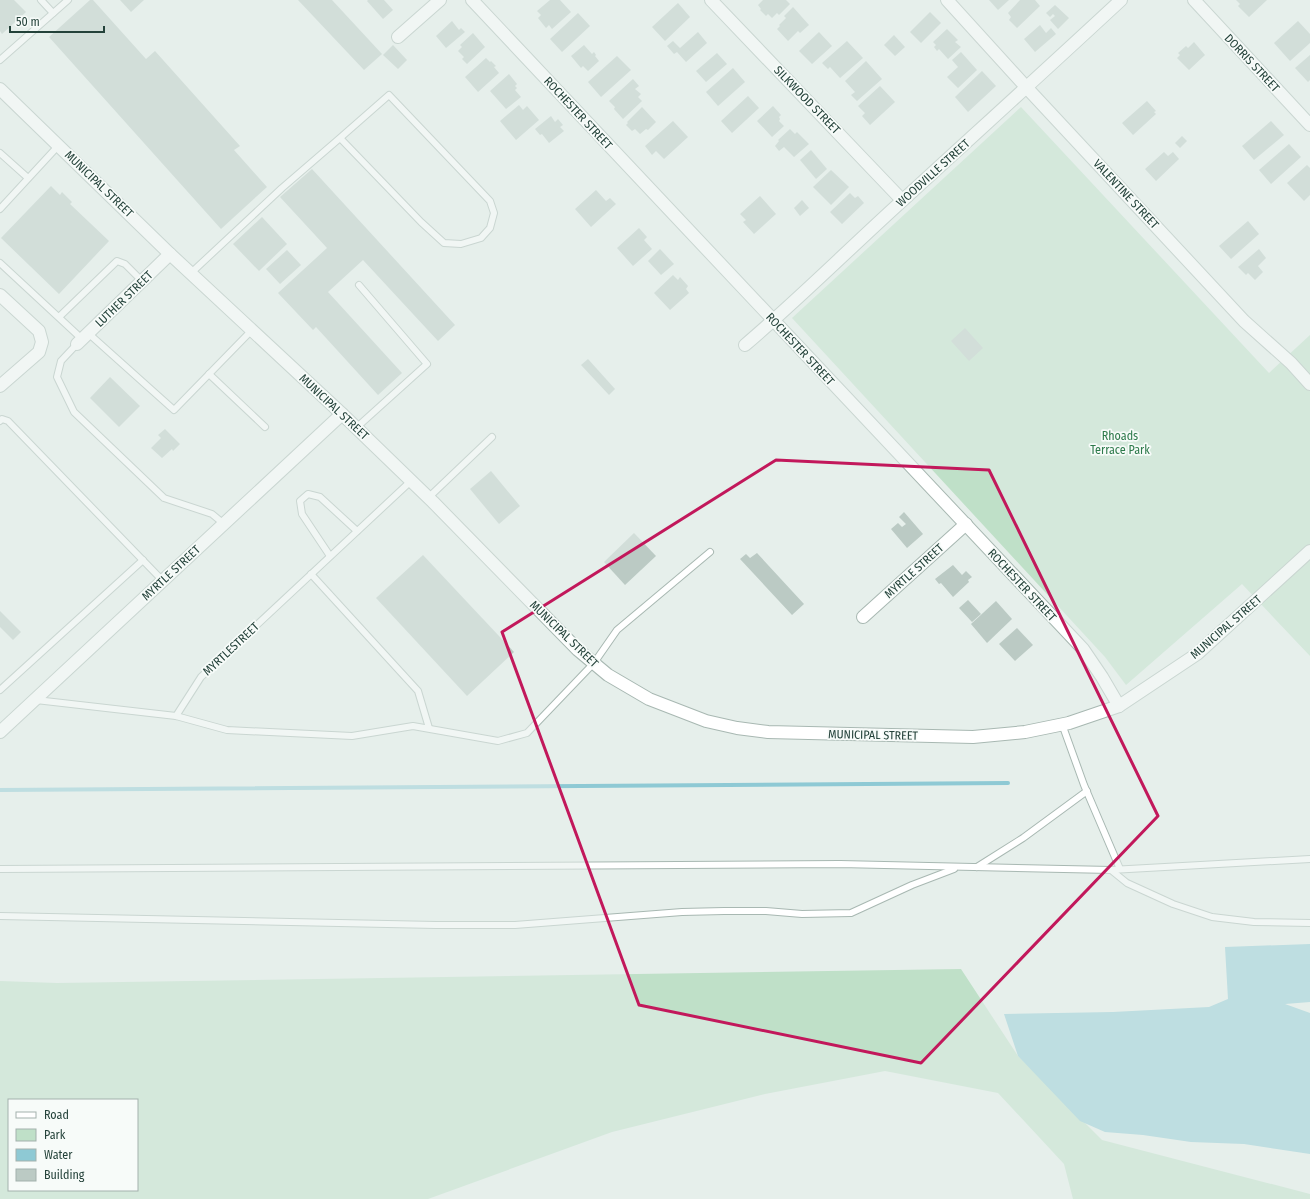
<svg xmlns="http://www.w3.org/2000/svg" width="1310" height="1199" font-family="'Fira Sans Condensed',sans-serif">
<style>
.green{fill:#bfe0c8;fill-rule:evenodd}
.water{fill:#8ec9d4}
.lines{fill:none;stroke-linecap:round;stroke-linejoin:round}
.stream{stroke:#8ec9d4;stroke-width:4}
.building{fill:#bbcac4}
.lane-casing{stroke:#a8b8b2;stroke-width:8}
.street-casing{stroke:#a8b8b2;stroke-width:14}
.lane{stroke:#fff;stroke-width:6}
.street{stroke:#fff;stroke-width:12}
.marked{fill:none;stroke:#c2185b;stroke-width:3;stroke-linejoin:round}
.labels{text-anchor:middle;stroke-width:3.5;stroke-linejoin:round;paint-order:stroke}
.street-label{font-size:12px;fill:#24423a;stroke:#f7fbf9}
.park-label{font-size:12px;fill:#2d7a4b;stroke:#f7fbf9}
</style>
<rect width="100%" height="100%" fill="#e6efeb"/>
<g class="green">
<polygon points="1021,107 1269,373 1310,335 1310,656 1242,584 1126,685 1105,657 792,318"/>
<path d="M961,969L1018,1056L1102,1140L1310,1194V1199H1073L1064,1164L998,1093L885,1071L765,1094L612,1132L428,1199H0V981L57,983ZM9,1100H137V1190H9Z"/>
</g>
<polygon class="water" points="1310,944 1310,1002 1285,1004 1310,1013 1310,1154 1244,1144 1191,1142 1143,1135 1105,1132 1080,1121 1018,1056 1004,1014 1113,1012 1209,1007 1228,999 1225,947"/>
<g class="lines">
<polyline class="stream" points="0,790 1008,783"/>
</g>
<g class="building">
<polygon points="0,0 14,0 26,12 2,34 0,31"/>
<polygon points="90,0 93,0 146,59 155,51 240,146 234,150 267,187 221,229 49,37"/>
<polygon points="120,0 144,0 131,12"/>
<polygon points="298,0 332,0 382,54 364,70"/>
<polygon points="368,0 384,0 393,10 383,19 367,1"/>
<polygon points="550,0 560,0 571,12 552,29 549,25 546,28 538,18 541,15 537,11"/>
<polygon points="763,0 786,0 790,4 779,15 777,13 772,18 768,14 766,16 760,10 761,9 758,5"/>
<polygon points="989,0 1009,0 998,10"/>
<polygon points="1020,0 1035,0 1040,6 1017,28 1009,20 1011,17 1008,13"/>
<polygon points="1236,0 1267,0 1249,17 1238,6 1240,4"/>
<polygon points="678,3 690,17 665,41 652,27"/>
<polygon points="1055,5 1069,18 1058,29 1050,20 1055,16 1053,14 1050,17 1046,13"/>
<polygon points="793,7 809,25 800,33 798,31 788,41 777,29 780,26 779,25 786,18 784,16"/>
<polygon points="930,12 941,23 921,43 910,32"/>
<polygon points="578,13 590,26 562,52 550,39"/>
<polygon points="452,21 459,30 461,28 465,32 446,48 436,36"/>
<polygon points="1298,21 1310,34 1310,43 1290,61 1274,43"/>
<polygon points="1040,25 1046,33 1051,28 1056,34 1035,52 1024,39"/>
<polygon points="947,29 958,40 955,42 961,47 948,59 939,49 937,51 934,47 936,45 933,42"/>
<polygon points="698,32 707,43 686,62 677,52 674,54 667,46 673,41 680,48"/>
<polygon points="819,32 832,46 812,64 799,51"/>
<polygon points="473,33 485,47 467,64 462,59 464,57 458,51 462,47 460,45"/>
<polygon points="894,35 905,47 895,56 884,45"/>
<polygon points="847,41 863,58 840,78 830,67 828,69 822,63"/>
<polygon points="1194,42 1205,55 1189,70 1177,58 1180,55 1178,53 1186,46 1188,48"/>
<polygon points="393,45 407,60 398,69 383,55"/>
<polygon points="584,45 592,54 594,52 596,55 595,56 599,61 588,71 583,66 581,68 571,56"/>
<polygon points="961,52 977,70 958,88 947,77 958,67 952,60"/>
<polygon points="717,53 727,64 706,82 696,71"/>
<polygon points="1310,55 1310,80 1308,82 1295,68"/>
<polygon points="617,56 631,70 601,97 588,82"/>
<polygon points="486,58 490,62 491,61 496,66 494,67 499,73 478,92 465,77"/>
<polygon points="866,61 882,79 857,101 851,95 855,92 845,81"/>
<polygon points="733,68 745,82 718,106 706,92"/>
<polygon points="982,71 996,86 968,112 955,97"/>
<polygon points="509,74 517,84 515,86 517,88 515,90 521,97 506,109 490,91"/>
<polygon points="633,79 639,86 635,89 641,94 638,97 642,101 623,119 614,109 615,107 609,101"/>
<polygon points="880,86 895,102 870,125 862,116 865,113 858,106"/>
<polygon points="748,96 759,108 732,133 721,121"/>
<polygon points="1147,101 1156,111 1154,112 1156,114 1133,135 1122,123"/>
<polygon points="519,105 523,110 527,106 539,120 516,140 500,121"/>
<polygon points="773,106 781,115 779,117 780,119 779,121 784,126 772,137 757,121"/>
<polygon points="642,107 656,122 648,130 646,129 640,134 635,129 632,131 626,125 628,123 627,122"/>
<polygon points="551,116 555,122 558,119 563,125 560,127 564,131 549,143 542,134 540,135 535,129"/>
<polygon points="673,121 688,137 664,159 656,151 652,155 645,146"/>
<polygon points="1271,121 1284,135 1254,160 1242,146"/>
<polygon points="790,129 795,134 797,132 809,144 794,157 784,147 779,151 775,146 779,141 778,140"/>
<polygon points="1182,136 1187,141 1180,148 1175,143"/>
<polygon points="1289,144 1301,157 1271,184 1259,170"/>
<polygon points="811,150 827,169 816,179 800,160"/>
<polygon points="1164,152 1168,156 1173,152 1179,159 1156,181 1145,169"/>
<polygon points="1307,165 1310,168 1310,195 1304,201 1287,183"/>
<polygon points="312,169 455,325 438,341 363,260 328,292 402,373 378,395 316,327 313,330 278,293 327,248 280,197"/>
<polygon points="831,170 849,187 831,205 813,187"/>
<polygon points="51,186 60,195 62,192 72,202 70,204 109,241 59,294 1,238"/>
<polygon points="596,190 606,201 610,198 616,204 591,227 575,209"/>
<polygon points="850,193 855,198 858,196 864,203 842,224 830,212"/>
<polygon points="760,196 776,214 754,234 743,222 746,220 740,214"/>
<polygon points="802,200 809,208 800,216 794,208"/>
<polygon points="262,217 287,244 259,271 233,244"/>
<polygon points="1248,221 1259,234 1231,259 1219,246"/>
<polygon points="639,228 647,237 644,240 652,249 633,266 617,248"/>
<polygon points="660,249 674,264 661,275 648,261"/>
<polygon points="1259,249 1266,258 1258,266 1263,272 1255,280 1248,273 1246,275 1238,267"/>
<polygon points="287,250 301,265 280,284 266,269"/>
<polygon points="673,275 678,280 680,277 688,286 686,289 689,293 670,310 654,293"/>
<polygon points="965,328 983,348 969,361 951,341"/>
<polygon points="588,359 615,389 609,395 581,365"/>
<polygon points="110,377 140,406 119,427 90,398"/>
<polygon points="165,429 180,444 173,451 172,449 162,458 151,448 161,438 158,435"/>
<polygon points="491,471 520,506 499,524 470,489"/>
<polygon points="904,512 923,534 907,548 891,529 898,523 902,527 906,524 899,517"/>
<polygon points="634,533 656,556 625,585 604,562"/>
<polygon points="757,553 804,604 792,615 740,559 746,554 750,558"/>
<polygon points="423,555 514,652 467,696 376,598"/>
<polygon points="953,565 962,575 966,571 972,577 968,580 969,582 953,597 941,583 939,584 935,579"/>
<polygon points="968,600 981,614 972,622 959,608"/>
<polygon points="996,601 1012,619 987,643 971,624"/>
<polygon points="0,611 21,632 13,640 0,627"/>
<polygon points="1017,628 1033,645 1015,661 999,644"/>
</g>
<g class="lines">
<g class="lane-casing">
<g id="lane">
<polyline points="41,0 53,13"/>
<polyline points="0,60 68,0"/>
<polyline points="0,153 28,178"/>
<polyline points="0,209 59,145"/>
<polyline points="0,263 82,339"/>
<polyline points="191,273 282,188 340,138 421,222 444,243 461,244 481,238 490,228 494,213 490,201 389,95 340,138"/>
<polyline points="59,317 117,261 125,264 142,281"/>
<polyline points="88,333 174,410 252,330"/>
<polyline points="77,344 61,361 57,377 74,412 164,498 212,514 224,524"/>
<polyline points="209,374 265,427"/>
<polyline points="0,421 2,419 8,421 163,581"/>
<polyline points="356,428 427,364 359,285"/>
<polyline points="428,498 492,437"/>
<polyline points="330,556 302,514 300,501 308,494 320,497 357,531"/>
<polyline points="311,574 418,691 429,728"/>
<polyline points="0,690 143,560"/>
<polyline points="36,700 176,716 227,730 352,736 413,726 498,741 527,733 594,663 617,630 710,552"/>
<polyline points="176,716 201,677 411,481"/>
<polyline points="1062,724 1084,785 1120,869"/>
<polyline points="977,867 1023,838 1087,791"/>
<polyline points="0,869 840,864 1111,870 1310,859"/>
<polyline points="1111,870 1127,883 1173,904 1212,917 1254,922 1310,923"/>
<polyline points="0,916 436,925 515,925 682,912 724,911 766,911 802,914 851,913 912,885 954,869"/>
</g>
</g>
<g class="street-casing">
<g id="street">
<polyline points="472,0 1083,649 1102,677 1119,706"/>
<polyline points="711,0 902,200"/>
<polyline points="947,0 1027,88 1244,321 1291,363 1310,384"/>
<polyline points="1194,0 1310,125"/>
<polyline points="398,37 440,0"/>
<polyline points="0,89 170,254 342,414 433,502 578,650 608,675 649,699 706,721 737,728 768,732 973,737 1025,732 1069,723 1119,706 1197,654 1310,551"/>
<polyline points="0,295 39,331 42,342 39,352 0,386"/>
<polyline points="77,344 170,254"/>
<path d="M745,345C799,299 850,248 903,200C976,133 1049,67 1121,0"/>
<polyline points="863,617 966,524"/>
<polyline points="0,732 342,414"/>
</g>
</g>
<use href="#lane" class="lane"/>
<use href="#street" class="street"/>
</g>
<path d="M0 0H1310V1199H0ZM776,460L989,470L1158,816L921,1063L639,1005L502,632Z" fill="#e6efeb" fill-opacity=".55" fill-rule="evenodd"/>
<path class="marked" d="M776,460L989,470L1158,816L921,1063L639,1005L502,632Z"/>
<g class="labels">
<g class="street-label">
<text transform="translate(1252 63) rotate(47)" y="4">DORRIS STREET</text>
<text transform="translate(807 100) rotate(46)" y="4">SILKWOOD STREET</text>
<text transform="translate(578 113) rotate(47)" y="4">ROCHESTER STREET</text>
<text transform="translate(933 173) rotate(-42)" y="4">WOODVILLE STREET</text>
<text transform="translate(99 184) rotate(44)" y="4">MUNICIPAL STREET</text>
<text transform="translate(1126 194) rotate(47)" y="4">VALENTINE STREET</text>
<text transform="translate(124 299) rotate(-44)" y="4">LUTHER STREET</text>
<text transform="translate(800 349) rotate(47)" y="4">ROCHESTER STREET</text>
<text transform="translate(334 407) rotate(43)" y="4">MUNICIPAL STREET</text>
<text transform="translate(914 571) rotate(-42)" y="4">MYRTLE STREET</text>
<text transform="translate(171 573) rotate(-43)" y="4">MYRTLE STREET</text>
<text transform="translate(1022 585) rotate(47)" y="4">ROCHESTER STREET</text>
<text transform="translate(1226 627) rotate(-41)" y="4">MUNICIPAL STREET</text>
<text transform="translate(564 634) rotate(44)" y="4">MUNICIPAL STREET</text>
<text transform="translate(231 649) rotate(-43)" y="4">MYRTLESTREET</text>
<text transform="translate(873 735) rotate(1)" y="4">MUNICIPAL STREET</text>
</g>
<g class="park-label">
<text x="1120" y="440">Rhoads<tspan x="1120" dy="14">Terrace Park</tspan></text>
</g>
</g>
<rect x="8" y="1099" width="130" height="92" fill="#f7fbf9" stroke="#a3b1ad"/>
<rect x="16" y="1112" width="20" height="6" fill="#ffffff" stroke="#a3b1ad"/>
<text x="44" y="1119" font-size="12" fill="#24423a">Road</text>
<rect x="16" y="1129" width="20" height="12" fill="#bfe0c8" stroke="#a3b1ad"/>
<text x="44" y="1139" font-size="12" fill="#24423a">Park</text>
<rect x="16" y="1149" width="20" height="12" fill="#8ec9d4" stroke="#a3b1ad"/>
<text x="44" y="1159" font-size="12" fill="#24423a">Water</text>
<rect x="16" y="1169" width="20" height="12" fill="#bbcac4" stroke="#a3b1ad"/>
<text x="44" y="1179" font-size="12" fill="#24423a">Building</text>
<path d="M10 26v6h94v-6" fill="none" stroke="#24423a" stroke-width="2"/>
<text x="16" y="26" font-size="12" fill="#24423a" stroke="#f7fbf9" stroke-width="3" paint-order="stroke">50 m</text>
</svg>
